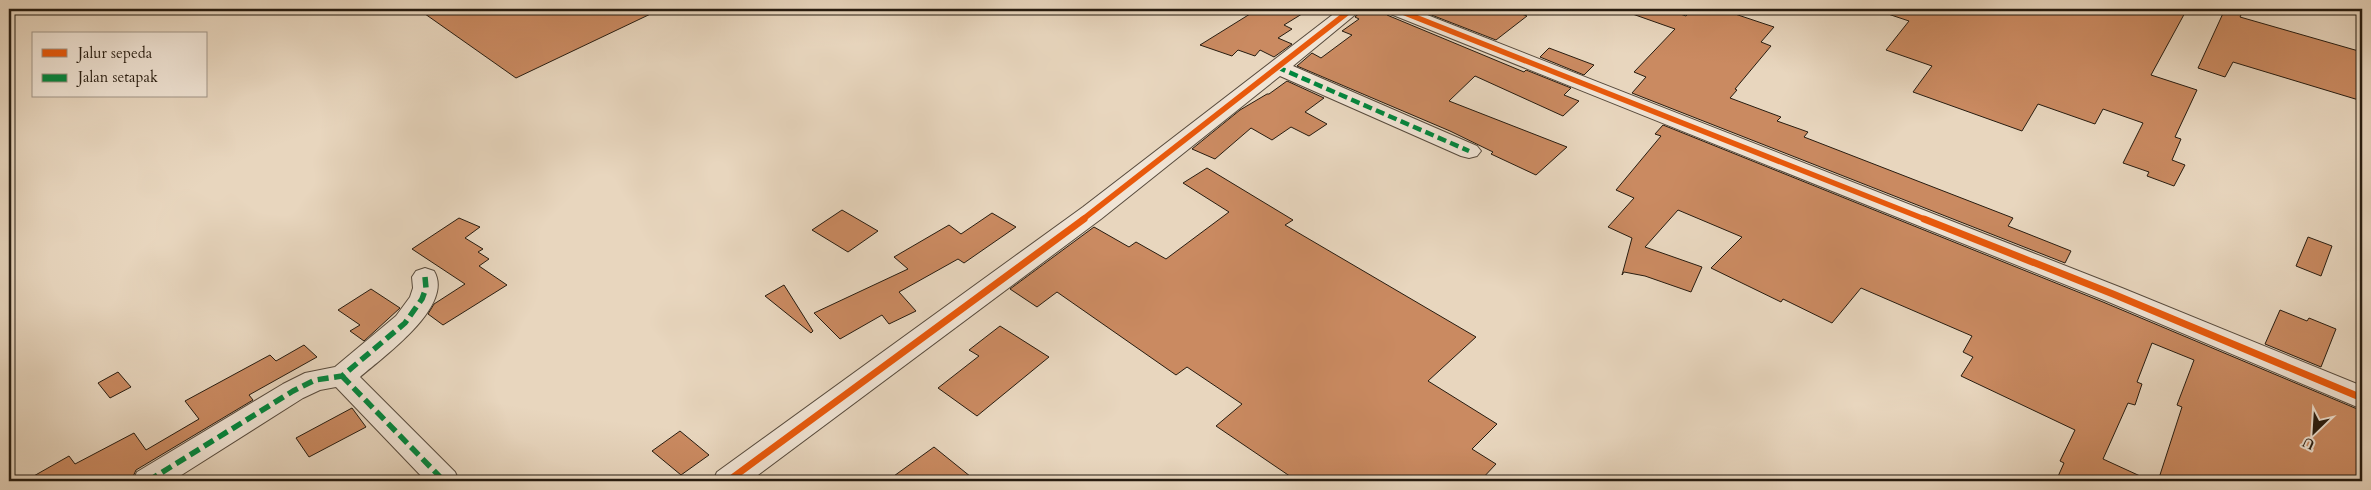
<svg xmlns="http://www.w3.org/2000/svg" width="2371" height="490" font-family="Cardo,serif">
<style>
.building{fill:#ca8a61;stroke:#271c10}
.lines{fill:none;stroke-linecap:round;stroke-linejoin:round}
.street-casing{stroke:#574a3c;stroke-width:2}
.street{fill:#f0e4d5;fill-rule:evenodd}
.quiet-far1{stroke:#00873e;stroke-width:4.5;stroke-dasharray:9 4.5;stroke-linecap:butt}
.quiet{stroke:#00873e;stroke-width:5.5;stroke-dasharray:11 5.5;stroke-linecap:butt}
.cycleway-far1-casing{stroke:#f0e4d5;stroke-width:8}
.cycleway-casing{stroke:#f0e4d5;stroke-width:10}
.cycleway-far1{stroke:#e8590c;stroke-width:5.5}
.cycleway{stroke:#e8590c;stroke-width:7}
</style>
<rect width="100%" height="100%" fill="#e8d6be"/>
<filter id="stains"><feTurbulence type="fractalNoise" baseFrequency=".004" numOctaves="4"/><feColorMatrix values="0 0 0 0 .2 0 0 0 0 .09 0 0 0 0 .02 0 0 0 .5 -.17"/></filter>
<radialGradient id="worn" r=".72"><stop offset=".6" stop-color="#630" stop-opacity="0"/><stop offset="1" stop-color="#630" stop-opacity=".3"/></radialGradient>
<g class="building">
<polygon points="418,9 661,9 516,78"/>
<polygon points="1258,9 1310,9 1284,25 1292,29 1278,38 1292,44 1274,57 1260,50 1255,56 1238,50 1232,56 1200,45"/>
<polygon points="1364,9 1383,9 1387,15 1524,72 1526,70 1571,88 1564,95 1579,101 1563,116 1475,76 1449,101 1567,147 1536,175 1491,154 1493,152 1450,131 1297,66 1312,53 1321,58 1352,35 1342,31 1359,19 1355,17"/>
<polygon points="1416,9 1508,9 1527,16 1496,40"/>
<polygon points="1625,9 1666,9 1686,16 1693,9 1720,9 1774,27 1761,42 1771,46 1735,89 1737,90 1730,98 1781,117 1777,121 1808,132 1804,137 2013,218 2008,226 2071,251 2065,263 1632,93 1646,77 1634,72 1675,29 1624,11"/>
<polygon points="1882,9 2187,9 2151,75 2197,90 2175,137 2181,139 2172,160 2185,165 2174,186 2147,176 2149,172 2123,163 2143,123 2103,109 2095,124 2038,104 2022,131 1913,92 1932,66 1886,50 1909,21 1882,12"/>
<polygon points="2225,9 2244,9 2240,17 2362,52 2362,101 2233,62 2225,77 2198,68"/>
<polygon points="1549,48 1594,65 1584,75 1540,57"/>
<polygon points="1287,81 1324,98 1305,112 1327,124 1309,136 1291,127 1272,140 1251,128 1215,159 1192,149 1240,110 1267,94 1269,94"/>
<polygon points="1663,125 2103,302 2362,411 2362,471 2360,481 2158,481 2182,407 2177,405 2194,360 2152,343 2137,382 2142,384 2135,405 2128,403 2103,459 2151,481 2056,481 2064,463 2060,461 2075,430 1961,376 1973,357 1963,352 1972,336 1861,288 1832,323 1783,299 1781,302 1711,268 1742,237 1678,210 1645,247 1702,267 1691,292 1645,276 1624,272 1622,275 1632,238 1608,227 1634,198 1616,190 1661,136 1655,134"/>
<polygon points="1207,168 1293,220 1285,225 1476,337 1428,381 1497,424 1472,449 1496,464 1480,481 1297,481 1216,426 1242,404 1187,367 1176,375 1057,292 1037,307 1010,289 1094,227 1129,247 1136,242 1166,259 1229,212 1183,183"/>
<polygon points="842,210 878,231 848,252 812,230"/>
<polygon points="992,213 1016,227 964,263 958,259 899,292 916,311 889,324 882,315 840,339 814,313 908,269 894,257 949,225 961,234"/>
<polygon points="459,218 480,227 465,238 483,249 478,252 489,259 479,266 507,285 443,325 428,314 434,304 465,284 412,249"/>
<polygon points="2308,237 2332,246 2321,276 2296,266"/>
<polygon points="784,285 813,331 811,333 765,296"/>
<polygon points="371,289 400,308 364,341 350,331 360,325 338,310"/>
<polygon points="2280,310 2307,321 2309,318 2336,329 2321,367 2265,344"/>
<polygon points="1000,326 1049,357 977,416 938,388 979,356 969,350"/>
<polygon points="304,345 317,357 249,395 253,400 136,470 131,481 25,481 69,456 75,464 134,433 146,450 199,419 185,401 270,355 276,361"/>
<polygon points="118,372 131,387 110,398 98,383"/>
<polygon points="352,408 366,427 309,457 296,438"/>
<polygon points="680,431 709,455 681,475 652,451"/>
<polygon points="934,447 976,481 887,481"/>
</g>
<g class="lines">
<g class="street-casing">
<g id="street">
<polygon points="1340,9 1362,9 1293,66 1477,146 1481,151 1477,156 1469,158 1461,156 1280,76 1101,219 750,481 713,481 717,472 1083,207"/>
<polygon points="1385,9 1412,9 2122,288 2362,386 2362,409 2104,300 1388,13"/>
<path d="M425,268L434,271C455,306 383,357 360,377L455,472L459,481H426L336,387L320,390L303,398L172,481H133L137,472L283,384L305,373L335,367L396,316L410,297L413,288L412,277L416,271Z"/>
</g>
</g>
<use href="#street" class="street"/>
<polyline class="quiet-far1" points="1277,67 1469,151"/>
<g class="quiet">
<polyline points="342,376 444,481"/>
<polyline points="148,481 293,391 315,380 342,376 405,323 422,299 426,288 425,277"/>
</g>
<g class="cycleway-far1-casing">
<g id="cycleway-far1">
<polyline points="1395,9 1927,220"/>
<polyline points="1082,220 1352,9"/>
</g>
</g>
<g class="cycleway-casing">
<g id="cycleway">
<polyline points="1924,219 2113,294 2362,398"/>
<polyline points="728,481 1084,219"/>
</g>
</g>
<use href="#cycleway-far1" class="cycleway-far1"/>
<use href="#cycleway" class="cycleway"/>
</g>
<rect width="2371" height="490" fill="none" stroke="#e8d6be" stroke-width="30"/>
<rect x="10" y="10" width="2351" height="470" fill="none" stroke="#271c10" stroke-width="2.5"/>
<rect x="15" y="15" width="2341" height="460" fill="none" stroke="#271c10"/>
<rect x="32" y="32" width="175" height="65" fill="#f0e4d5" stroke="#a09486"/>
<rect x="42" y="49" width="25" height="8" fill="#e8590c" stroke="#a09486"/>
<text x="78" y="58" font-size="15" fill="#271c10">Jalur sepeda</text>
<rect x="42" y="74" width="25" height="8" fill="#00873e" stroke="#a09486"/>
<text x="78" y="82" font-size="15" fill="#271c10">Jalan setapak</text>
<g transform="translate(2314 432) rotate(205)" stroke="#f0e4d5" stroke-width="4" paint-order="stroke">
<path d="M0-4L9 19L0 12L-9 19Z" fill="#271c10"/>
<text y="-8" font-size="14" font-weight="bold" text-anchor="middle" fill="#271c10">U</text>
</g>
<rect width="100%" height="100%" filter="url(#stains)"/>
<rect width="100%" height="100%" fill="url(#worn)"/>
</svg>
